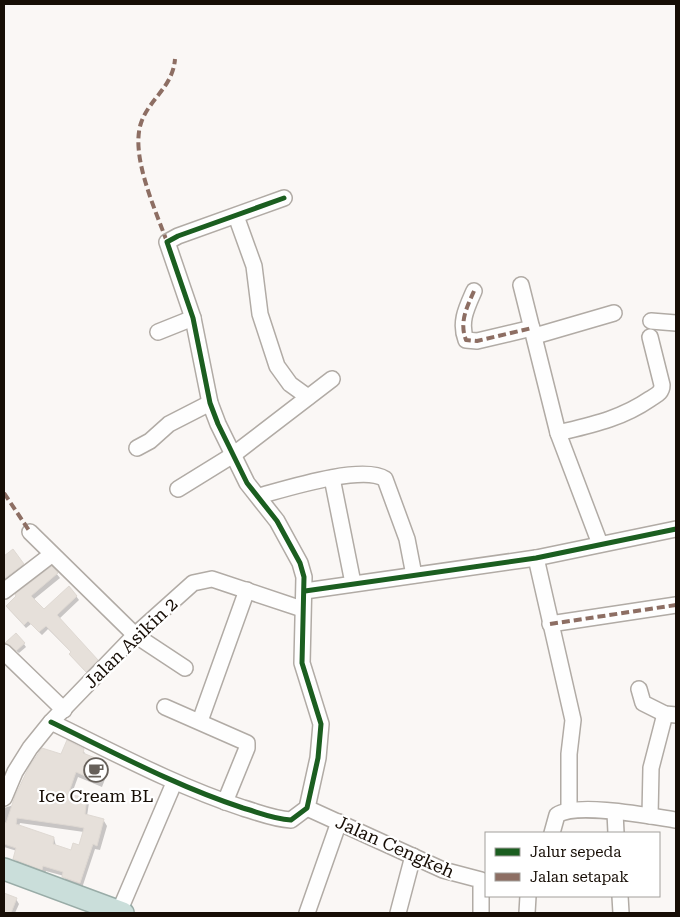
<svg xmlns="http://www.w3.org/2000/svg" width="680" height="917" font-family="'Roboto Serif',serif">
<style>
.shadow{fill:#0003;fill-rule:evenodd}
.building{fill:#e6e0da;stroke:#dfd9d3;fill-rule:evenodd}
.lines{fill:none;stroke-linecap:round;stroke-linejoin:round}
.minor-casing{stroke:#b1aba5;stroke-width:18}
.highway-casing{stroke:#99aca7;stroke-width:24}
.minor{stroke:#fefefe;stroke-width:15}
.highway{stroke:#cadeda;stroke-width:21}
.quiet{stroke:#8d6e63;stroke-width:4;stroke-dasharray:8 4;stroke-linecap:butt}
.cycleway-casing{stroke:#fff;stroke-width:8}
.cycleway{stroke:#1b5e20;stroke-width:5}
.labels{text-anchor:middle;stroke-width:4.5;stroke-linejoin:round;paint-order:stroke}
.street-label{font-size:18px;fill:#170e06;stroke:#fff}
.poi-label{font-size:18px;fill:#170e06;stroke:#fff}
</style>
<rect width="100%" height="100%" fill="#faf7f5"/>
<g class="shadow">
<polygon points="13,550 26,569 4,586 4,558"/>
<polygon points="52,568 60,578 33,600 44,611 76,596 79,600 59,619 99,664 89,675 73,658 70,655 72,653 48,629 42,635 31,624 26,628 7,607"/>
<polygon points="6,643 24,644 26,647 19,653"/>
<path d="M83,750L86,755L106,764L109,769L102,787L78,777L71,796L86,798L89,803L87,816L104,821L107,826L100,850L95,849L82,888L66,882L64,876L46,871L45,874L18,864L15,859L17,851L4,847V808L14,805L62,756ZM20,823L84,832L80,847L72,851L56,846L54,838L19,826Z"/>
<polygon points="4,895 16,899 19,904 15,913 4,913"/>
</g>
<g class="building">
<polygon points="13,549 24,564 4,579 4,556"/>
<polygon points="52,566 58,573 31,596 44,609 69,586 77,596 57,615 98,660 86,672 69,654 71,652 46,626 39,632 28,621 24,625 6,606 16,596 15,594"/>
<polygon points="16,633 25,643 16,651 5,643"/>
<path d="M67,740L84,749L83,753L107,763L99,782L76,772L68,795L87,797L85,814L104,819L97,846L93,844L80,883L62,877L63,872L43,866L42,870L13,859L16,848L4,844V822L6,823L15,796L29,767L42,748L61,754ZM17,818L73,826L84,828L79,845L73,843L71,850L53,844L54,837L16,824Z"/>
<polygon points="4,893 17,898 11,913 4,913"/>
</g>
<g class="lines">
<g class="minor-casing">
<g id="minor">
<polyline points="236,216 254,266 260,314 277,366 290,384 308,397"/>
<polyline points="521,285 558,433 600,544"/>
<path d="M474,291C467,307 459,322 466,340L477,341L532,328"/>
<polyline points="651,321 676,323"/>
<polyline points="158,332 193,318"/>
<polyline points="535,336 614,313"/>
<path d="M558,433C591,425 621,419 650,399C656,395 662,393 662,385L650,337"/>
<polyline points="137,448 150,441 169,424 210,403"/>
<polyline points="332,478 353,583"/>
<polyline points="178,489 233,455 332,379"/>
<path d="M259,496C285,489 363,464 385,479L407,539L414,575"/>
<polyline points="30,532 135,635 185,668"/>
<polyline points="536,558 573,720 569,754 569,810"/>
<polyline points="4,591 51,555"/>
<polyline points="305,591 536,558 676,529"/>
<polyline points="550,624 676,605"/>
<polyline points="4,652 64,710"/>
<polyline points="639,689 643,703 665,714 676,715"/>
<polyline points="165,707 247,743 247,748 225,802"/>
<polyline points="200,721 247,590"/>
<path d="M51,722C115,753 176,786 243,808C260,813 274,819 291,820L307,808L318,758L321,724L302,663L304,577L300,563L277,521L247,483L218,424L210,403L193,318L167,242L178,236L284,198"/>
<polyline points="4,798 15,772 30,748 51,722 135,635 193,583 212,579 302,609"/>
<polyline points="307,808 443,870 481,880 481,913"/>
<polyline points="615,812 616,833"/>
<polyline points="650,816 651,768 665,714"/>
<path d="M552,833L557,815C577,802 650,816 676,820"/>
<polyline points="620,896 621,913"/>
<polyline points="119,912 174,783"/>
<polyline points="307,913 339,822"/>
<polyline points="398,913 413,856"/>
<polyline points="527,913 528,896"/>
</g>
</g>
<g class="highway-casing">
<polyline id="highway" points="4,869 123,913"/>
</g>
<use href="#minor" class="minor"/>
<use href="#highway" class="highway"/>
<g class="quiet">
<path d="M167,242C156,211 130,156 141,123C149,99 173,87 175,59"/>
<path d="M474,291C467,307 459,322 466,340L477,341L532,328"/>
<polyline points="4,493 30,532"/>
<polyline points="550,624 676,605"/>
</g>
<g class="cycleway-casing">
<g id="cycleway">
<polyline points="305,591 536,558 676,529"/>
<path d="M51,722C115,753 176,786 243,808C260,813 274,819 291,820L307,808L318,758L321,724L302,663L304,577L300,563L277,521L247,483L218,424L210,403L193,318L167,242L178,236L284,198"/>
</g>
</g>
<use href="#cycleway" class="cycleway"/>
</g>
<defs>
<g id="cafe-ring" transform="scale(1.25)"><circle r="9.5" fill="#fff" stroke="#66605a" stroke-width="1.5"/><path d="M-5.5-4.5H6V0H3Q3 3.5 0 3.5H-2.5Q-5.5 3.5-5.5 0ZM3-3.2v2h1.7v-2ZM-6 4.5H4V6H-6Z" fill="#66605a"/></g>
</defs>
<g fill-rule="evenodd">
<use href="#cafe-ring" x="96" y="770"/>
</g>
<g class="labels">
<g class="street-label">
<text transform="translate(131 643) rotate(-44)" y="6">Jalan Asikin 2</text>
<text transform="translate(395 847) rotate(24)" y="6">Jalan Cengkeh</text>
</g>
<g class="poi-label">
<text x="96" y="802">Ice Cream BL</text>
</g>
</g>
<rect width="680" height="917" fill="none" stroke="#170e06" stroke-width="10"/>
<rect x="485" y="832" width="175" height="65" fill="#ffffff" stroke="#a29f9b"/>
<rect x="495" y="848" width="25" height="8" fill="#1b5e20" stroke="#a29f9b"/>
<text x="530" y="857" font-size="15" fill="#170e06">Jalur sepeda</text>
<rect x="495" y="873" width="25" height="8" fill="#8d6e63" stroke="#a29f9b"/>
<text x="530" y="882" font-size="15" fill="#170e06">Jalan setapak</text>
</svg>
